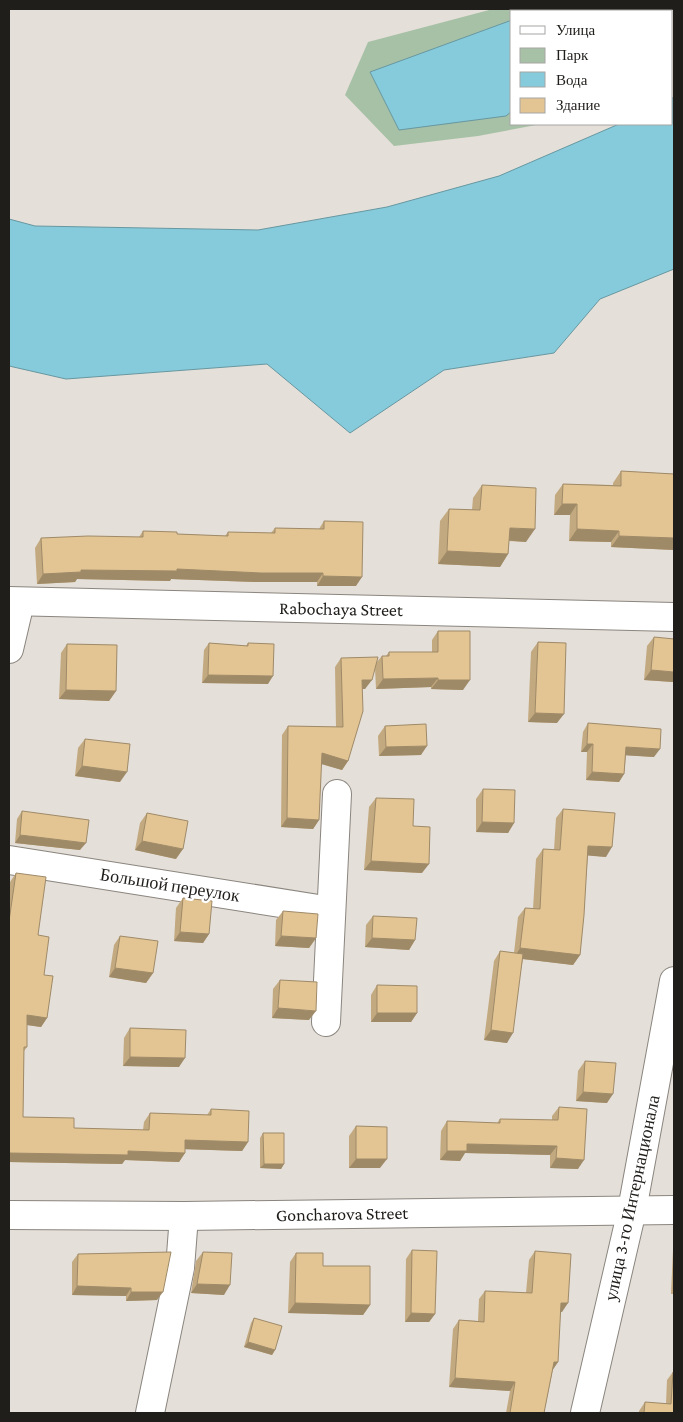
<svg xmlns="http://www.w3.org/2000/svg" width="683" height="1422" font-family="'Crimson Pro',serif">
<style>
.green{fill:#a7c1a6}
.water{fill:#86cbdb;stroke:#6797a1}
.lines{fill:none;stroke-linecap:round;stroke-linejoin:round}
.minor-casing{stroke:#8a857e;stroke-width:30}
.minor{stroke:#fff;stroke-width:28}
.wall{fill:#c3a97f}
.shaded-wall{fill:#9f8a68}
.building{fill:#e3c594;stroke:#9f8a68}
.labels{text-anchor:middle;stroke-width:5;stroke-linejoin:round;paint-order:stroke}
.street-label{font-size:18px;fill:#201e1b;stroke:#fff}
</style>
<rect width="100%" height="100%" fill="#e4dfd8"/>
<polygon class="green" points="493,9 539,9 541,11 512,11 512,124 538,124 536,125 478,136 394,146 345,95 368,42"/>
<g class="water">
<polygon points="512,20 512,111 506,116 399,130 370,72"/>
<polygon points="674,97 674,269 600,299 554,353 444,370 350,433 267,364 66,379 9,366 9,219 35,226 258,230 387,207 499,176 619,124 672,124 672,98"/>
</g>
<g class="lines">
<g class="minor-casing">
<g id="minor">
<polyline points="9,601 674,617"/>
<polyline points="9,649 20,602"/>
<polyline points="9,860 331,911"/>
<polyline points="326,1022 337,794"/>
<polyline points="9,1215 184,1216 674,1210"/>
<polyline points="150,1413 180,1268 184,1216"/>
<polyline points="585,1413 632,1210 674,981"/>
</g>
</g>
<use href="#minor" class="minor"/>
</g>
<g class="wall">
<polygon points="621,471 674,474 674,550 611,547 611,542 569,541 570,515 554,515 555,495 563,484 613,485 613,483"/>
<polygon points="482,485 526,542 509,541 508,554 500,567 438,564 440,521 449,509 472,510 473,498"/>
<polygon points="324,521 356,586 317,586 317,582 255,582 171,579 170,581 77,579 75,582 37,584 35,548 41,538 139,537 143,531 177,534 225,536 228,532 271,533 275,528 319,529"/>
<polygon points="438,631 463,690 431,689 431,687 376,689 375,668 365,689 362,689 348,761 342,770 321,764 319,820 313,829 281,827 282,735 288,726 336,727 335,667 341,658 376,663 382,656 386,656 389,652 432,652 432,640"/>
<polygon points="654,637 673,682 644,680 647,646"/>
<polygon points="538,642 557,723 528,722 531,652"/>
<polygon points="209,643 246,646 248,643 268,684 202,683 204,650"/>
<polygon points="67,644 116,691 109,701 59,699 61,653"/>
<polygon points="588,723 654,757 626,755 624,774 619,782 586,780 587,752 581,752 583,732"/>
<polygon points="385,726 421,755 379,756 378,736"/>
<polygon points="85,739 120,782 75,776 78,748"/>
<polygon points="483,789 514,823 508,833 476,832 476,799"/>
<polygon points="376,798 413,826 422,873 364,870 369,807"/>
<polygon points="563,809 606,857 588,855 580,955 573,965 523,959 507,1043 484,1040 494,961 500,951 514,953 518,917 525,908 533,909 536,859 543,849 554,850 556,818"/>
<polygon points="22,811 80,850 15,843 17,819"/>
<polygon points="147,813 176,859 135,850 140,823"/>
<polygon points="16,873 38,935 44,975 47,1018 41,1027 27,1025 27,1047 24,1051 23,1117 74,1128 143,1130 144,1122 150,1113 207,1115 211,1109 248,1142 242,1151 185,1149 185,1153 179,1162 125,1160 122,1164 9,1162 9,887 10,882"/>
<polygon points="183,898 209,934 203,943 174,941 176,908"/>
<polygon points="283,911 316,938 309,948 275,946 276,920"/>
<polygon points="373,916 415,940 409,950 365,947 366,925"/>
<polygon points="120,936 153,973 146,983 109,977 114,945"/>
<polygon points="280,980 309,1020 272,1018 273,989"/>
<polygon points="377,985 417,1013 411,1022 371,1022 371,995"/>
<polygon points="130,1028 179,1067 123,1066 124,1038"/>
<polygon points="585,1061 607,1103 576,1101 578,1071"/>
<polygon points="559,1107 578,1169 550,1168 550,1155 465,1153 460,1161 440,1160 441,1131 447,1121 497,1123 500,1119 552,1120 552,1116"/>
<polygon points="356,1126 380,1168 349,1168 349,1136"/>
<polygon points="263,1133 284,1164 281,1169 260,1168 260,1138"/>
<polygon points="674,1249 674,1294 671,1294 673,1250"/>
<polygon points="412,1250 435,1314 429,1322 405,1322 406,1259"/>
<polygon points="535,1251 562,1312 560,1312 558,1362 553,1369 544,1413 506,1413 510,1391 449,1387 453,1329 459,1320 478,1321 479,1299 485,1291 526,1293 529,1260"/>
<polygon points="203,1252 224,1295 191,1293 196,1261"/>
<polygon points="296,1253 323,1266 370,1305 363,1315 288,1313 290,1262"/>
<polygon points="78,1254 157,1300 126,1301 126,1296 72,1295 72,1262"/>
<polygon points="254,1318 275,1350 272,1355 244,1347 251,1323"/>
<polygon points="673,1372 674,1413 639,1413 639,1411 645,1402 666,1404 667,1380"/>
</g>
<g class="shaded-wall">
<polygon points="562,504 577,504 570,515 554,515"/>
<polygon points="510,528 535,529 526,542 501,540"/>
<polygon points="577,529 619,531 611,542 569,541"/>
<polygon points="619,536 674,538 674,550 611,547"/>
<polygon points="447,551 508,554 500,567 438,564"/>
<polygon points="177,569 323,573 317,582 255,582 171,579 170,581 77,579 75,582 37,584 43,574 81,570"/>
<polygon points="323,576 362,577 356,586 317,586"/>
<polygon points="651,670 674,672 674,680 673,682 644,680"/>
<polygon points="208,675 273,676 268,684 202,683"/>
<polygon points="438,678 431,687 376,689 383,679"/>
<polygon points="362,680 372,680 365,689 356,689"/>
<polygon points="438,680 470,680 463,690 431,689"/>
<polygon points="66,690 116,691 109,701 59,699"/>
<polygon points="535,713 564,714 557,723 528,722"/>
<polygon points="587,744 593,744 587,752 581,752"/>
<polygon points="427,746 421,755 379,756 386,747"/>
<polygon points="626,747 660,749 654,757 620,755"/>
<polygon points="322,753 348,761 342,770 315,762"/>
<polygon points="82,766 127,772 120,782 75,776"/>
<polygon points="592,772 624,774 619,782 586,780"/>
<polygon points="287,818 319,820 313,829 281,827"/>
<polygon points="482,822 514,823 508,833 476,832"/>
<polygon points="20,835 86,843 80,850 15,843"/>
<polygon points="142,841 183,849 176,859 135,850"/>
<polygon points="588,846 612,847 606,857 581,855"/>
<polygon points="371,861 429,864 422,873 364,870"/>
<polygon points="180,932 209,934 203,943 174,941"/>
<polygon points="281,936 316,938 309,948 275,946"/>
<polygon points="372,938 415,940 409,950 365,947"/>
<polygon points="520,948 580,955 573,965 514,958"/>
<polygon points="115,968 153,973 146,983 109,977"/>
<polygon points="278,1008 316,1011 309,1020 272,1018"/>
<polygon points="377,1013 417,1013 411,1022 371,1022"/>
<polygon points="27,1015 47,1018 41,1027 20,1024"/>
<polygon points="491,1030 513,1033 507,1043 484,1040"/>
<polygon points="130,1057 185,1058 179,1067 123,1066"/>
<polygon points="583,1092 613,1094 607,1103 576,1101"/>
<polygon points="185,1140 248,1142 242,1151 179,1149"/>
<polygon points="467,1144 557,1146 550,1155 465,1153 460,1161 440,1160 447,1151"/>
<polygon points="128,1151 185,1153 179,1162 125,1160 122,1164 9,1162 9,1153"/>
<polygon points="556,1158 584,1160 578,1169 550,1168"/>
<polygon points="356,1159 387,1159 380,1168 349,1168"/>
<polygon points="264,1164 284,1164 281,1169 260,1168"/>
<polygon points="197,1284 230,1285 224,1295 191,1293"/>
<polygon points="77,1286 131,1288 126,1296 72,1295"/>
<polygon points="131,1292 163,1292 157,1300 126,1301"/>
<polygon points="295,1303 370,1305 363,1315 288,1313"/>
<polygon points="561,1303 568,1303 562,1312 555,1311"/>
<polygon points="411,1313 435,1314 429,1322 405,1322"/>
<polygon points="248,1342 275,1350 272,1355 244,1347"/>
<polygon points="554,1362 558,1362 552,1371"/>
<polygon points="455,1378 515,1382 510,1391 449,1387"/>
</g>
<g class="building">
<polygon points="621,471 674,474 674,538 619,536 619,531 577,529 577,504 562,504 563,484 621,486"/>
<polygon points="482,485 536,488 535,529 510,528 508,554 447,551 449,509 480,510"/>
<polygon points="324,521 363,522 362,577 323,576 323,573 261,573 177,569 177,571 81,570 81,572 43,574 41,538 88,536 143,537 143,531 177,532 177,534 228,536 228,532 275,533 275,528 324,529"/>
<polygon points="438,631 470,631 470,680 438,680 438,678 383,679 382,656 389,656 389,652 438,652"/>
<polygon points="654,637 674,639 674,672 651,670"/>
<polygon points="538,642 566,643 564,714 535,713"/>
<polygon points="209,643 248,646 248,643 274,644 273,676 208,675"/>
<polygon points="67,644 117,645 116,691 66,690"/>
<polygon points="378,657 372,680 362,680 363,711 348,761 322,753 319,820 287,818 288,726 343,727 341,658"/>
<polygon points="588,723 661,729 660,749 626,747 624,774 592,772 593,744 587,744"/>
<polygon points="426,724 427,746 386,747 385,726"/>
<polygon points="85,739 130,744 127,772 82,766"/>
<polygon points="483,789 515,790 514,823 482,822"/>
<polygon points="376,798 414,799 413,826 430,827 429,864 371,861"/>
<polygon points="563,809 615,813 612,847 588,846 584,915 580,955 520,948 525,908 540,909 543,849 560,850"/>
<polygon points="22,811 89,820 86,843 20,835"/>
<polygon points="147,813 188,821 183,849 142,841"/>
<polygon points="16,873 46,877 38,935 49,937 44,975 53,976 47,1018 27,1015 27,1047 24,1047 23,1117 74,1118 74,1128 149,1130 150,1113 211,1115 211,1109 249,1111 248,1142 185,1140 185,1153 128,1151 128,1155 9,1153 9,921"/>
<polygon points="183,898 212,901 209,934 180,932"/>
<polygon points="283,911 318,914 316,938 281,936"/>
<polygon points="373,916 417,918 415,940 372,938"/>
<polygon points="120,936 158,941 153,973 115,968"/>
<polygon points="500,951 523,954 513,1033 491,1030"/>
<polygon points="280,980 317,982 316,1011 278,1008"/>
<polygon points="377,985 417,986 417,1013 377,1013"/>
<polygon points="130,1028 186,1030 185,1058 130,1057"/>
<polygon points="585,1061 616,1063 613,1094 583,1092"/>
<polygon points="559,1107 587,1109 584,1160 556,1158 557,1146 467,1144 467,1151 447,1151 447,1121 500,1123 500,1119 558,1120"/>
<polygon points="356,1126 387,1127 387,1159 356,1159"/>
<polygon points="263,1133 284,1133 284,1164 264,1164"/>
<polygon points="412,1250 437,1251 435,1314 411,1313"/>
<polygon points="535,1251 571,1254 568,1303 561,1303 558,1362 554,1362 544,1413 510,1413 515,1382 455,1378 459,1320 484,1322 485,1291 532,1293"/>
<polygon points="171,1252 163,1292 131,1292 131,1288 77,1286 78,1254"/>
<polygon points="203,1252 232,1253 230,1285 197,1284"/>
<polygon points="296,1253 323,1253 323,1266 370,1266 370,1305 295,1303"/>
<polygon points="254,1318 282,1326 275,1350 248,1342"/>
<polygon points="673,1372 674,1372 674,1413 644,1413 645,1402 671,1404"/>
</g>
<g class="labels">
<g class="street-label">
<text transform="translate(341 609) rotate(1)" y="6">Rabochaya Street</text>
<text transform="translate(170 885) rotate(9)" y="6">Большой переулок</text>
<text transform="translate(632 1198) rotate(-78)" y="6">улица 3-го Интернационала</text>
<text transform="translate(342 1214) rotate(-1)" y="6">Goncharova Street</text>
</g>
</g>
<rect width="683" height="1422" fill="none" stroke="#201e1b" stroke-width="20"/>
<rect x="510" y="10" width="162" height="115" fill="#ffffff" stroke="#a6a5a4"/>
<rect x="520" y="26" width="25" height="8" fill="#ffffff" stroke="#a6a5a4"/>
<text x="556" y="35" font-size="15" fill="#201e1b">Улица</text>
<rect x="520" y="48" width="25" height="15" fill="#a7c1a6" stroke="#a6a5a4"/>
<text x="556" y="60" font-size="15" fill="#201e1b">Парк</text>
<rect x="520" y="72" width="25" height="15" fill="#86cbdb" stroke="#a6a5a4"/>
<text x="556" y="85" font-size="15" fill="#201e1b">Вода</text>
<rect x="520" y="98" width="25" height="15" fill="#e3c594" stroke="#a6a5a4"/>
<text x="556" y="110" font-size="15" fill="#201e1b">Здание</text>
</svg>
